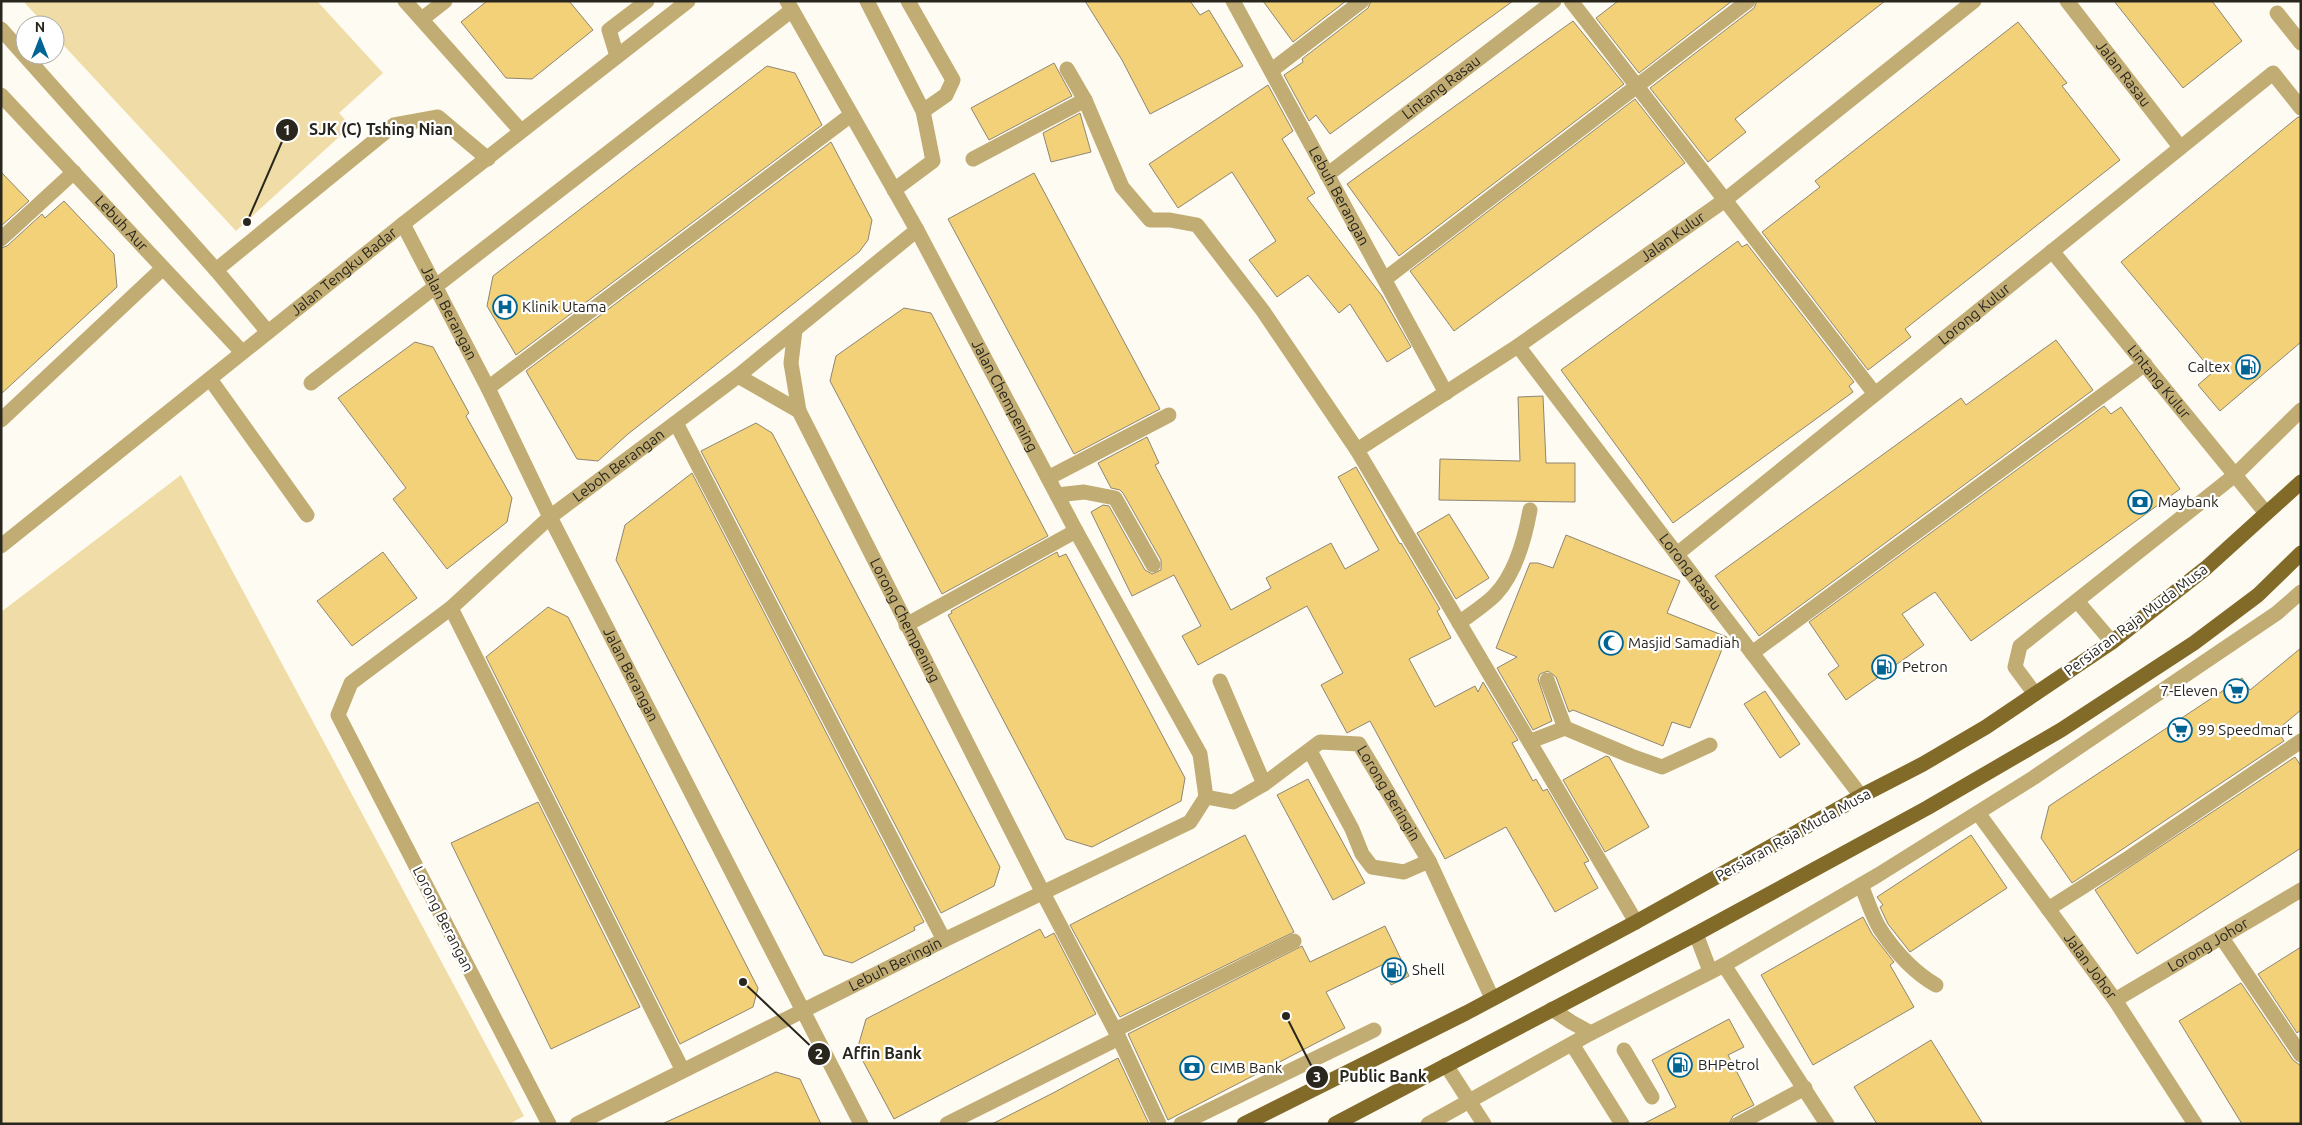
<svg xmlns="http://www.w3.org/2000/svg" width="2302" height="1125" font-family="Ubuntu,sans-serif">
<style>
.green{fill:#f0dca7}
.building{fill:#f2d178;stroke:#8e8674}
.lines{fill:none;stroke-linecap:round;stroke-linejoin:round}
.minor{stroke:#c1ac73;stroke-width:15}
.major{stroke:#826b29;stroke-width:15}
.labels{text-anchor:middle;stroke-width:4.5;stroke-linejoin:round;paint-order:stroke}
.street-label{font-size:15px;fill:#29261e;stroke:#fff}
.poi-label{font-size:15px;fill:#29261e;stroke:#fff;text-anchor:start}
.leader{fill:none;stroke:#29261e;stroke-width:2}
.callout-dot{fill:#29261e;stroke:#fff;stroke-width:2}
.mark-label{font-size:15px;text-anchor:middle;font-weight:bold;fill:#fff}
.callout-label{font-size:16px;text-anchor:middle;font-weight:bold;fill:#29261e;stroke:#fff;stroke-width:4.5;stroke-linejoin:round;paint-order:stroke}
</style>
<rect width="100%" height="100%" fill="#fefbf2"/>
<g class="green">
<polygon points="23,1 317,1 383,73 339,113 351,126 236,231 55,36 55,25 45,25"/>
<polygon points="181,475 524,1116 509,1124 1,1124 1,612"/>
</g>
<g class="building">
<polygon points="487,1 569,1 593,30 532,79 506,78 461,22"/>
<polygon points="1085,1 1190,1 1200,15 1209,10 1243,66 1150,114 1122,60"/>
<polygon points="1263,1 1346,1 1293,42"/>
<polygon points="1371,1 1513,1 1330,134 1316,115 1309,121 1284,75 1303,62 1302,59 1368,8"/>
<polygon points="1618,1 1732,1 1639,73 1596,18"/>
<polygon points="1757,1 1885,1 1735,119 1746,132 1708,162 1650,88 1754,8"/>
<polygon points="2114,1 2212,1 2242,41 2183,88"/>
<polygon points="1573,21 1624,84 1399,256 1347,184"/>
<polygon points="2018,22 2067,83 2062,86 2120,160 1905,329 1911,337 1868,370 1762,232 1820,187 1815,181"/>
<polygon points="1054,63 1072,96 989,140 971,108"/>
<polygon points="767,66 795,73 822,125 516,355 487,306 493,276"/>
<polygon points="1268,85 1293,131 1282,139 1315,193 1307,198 1382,296 1411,347 1387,362 1350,304 1339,313 1308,275 1277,297 1249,260 1276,241 1232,172 1178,208 1149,164"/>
<polygon points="1635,99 1685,163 1454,331 1410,271"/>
<polygon points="1080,113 1091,152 1051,162 1043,133"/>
<polygon points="2298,117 2301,117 2301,342 2220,411 2198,385 2213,372 2121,262"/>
<polygon points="831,142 872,220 868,240 859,252 628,434 598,461 577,459 526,371"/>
<polygon points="1,172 29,201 1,226"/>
<polygon points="1034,173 1160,409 1074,454 948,219"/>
<polygon points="64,201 114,254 117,287 1,394 1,248 7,246 42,214 45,218"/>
<polygon points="1738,241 1742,247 1747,244 1854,382 1849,386 1853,392 1673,523 1561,370"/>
<polygon points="904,308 931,313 1048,536 942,594 830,381 836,356"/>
<polygon points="2056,340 2093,390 1759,636 1715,576 1961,398 1966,405"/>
<polygon points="415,342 433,347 469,413 466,416 512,498 507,522 447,569 393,499 406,488 338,398"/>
<polygon points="1543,396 1546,463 1575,463 1575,502 1439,500 1440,459 1520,461 1518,397"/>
<polygon points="2104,406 2111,414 2121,407 2180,489 1971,641 1935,592 1902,614 1924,645 1846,700 1828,674 1839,666 1809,622"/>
<polygon points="756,423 772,433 1000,867 994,886 941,913 701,451"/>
<polygon points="1147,437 1159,463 1155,465 1231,610 1271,588 1266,578 1331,543 1345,569 1379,550 1338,477 1356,467 1400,544 1401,543 1440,609 1437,611 1451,638 1409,659 1435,707 1475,686 1478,692 1483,682 1518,740 1512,743 1533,781 1536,779 1543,791 1547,789 1589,861 1584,863 1598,888 1555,912 1506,827 1445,859 1370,721 1347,733 1321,685 1343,673 1307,606 1198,665 1182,636 1201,626 1174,575 1132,596 1091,512 1103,505 1109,506 1145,570 1152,574 1161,570 1161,560 1123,493 1120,490 1111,488 1098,463"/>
<polygon points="692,473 924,922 914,927 915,930 852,963 824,955 616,560 625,525"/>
<polygon points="1449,514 1489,578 1456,599 1417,533"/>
<polygon points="1566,535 1680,581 1667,613 1727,637 1690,728 1672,722 1663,746 1573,710 1569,712 1556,677 1548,671 1540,674 1538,679 1552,721 1533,730 1497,668 1517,657 1496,648 1530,563 1538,563 1553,568"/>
<polygon points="383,552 417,598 352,646 317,601"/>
<polygon points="1057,552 1059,557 1066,554 1185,778 1181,801 1092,847 1066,839 948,615 952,613 951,611"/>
<polygon points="548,607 568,617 758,988 753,1007 680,1044 486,657"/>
<polygon points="2301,648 2301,710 2277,730 2284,741 2072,883 2041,838 2049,806 2242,678 2250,690"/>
<polygon points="1765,691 1800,744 1780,758 1744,704"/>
<polygon points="1606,756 1609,757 1649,827 1605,852 1563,780"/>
<polygon points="2295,757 2301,766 2301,848 2137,954 2095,890"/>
<polygon points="1308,779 1365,883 1333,900 1277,795"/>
<polygon points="538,802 640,1007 551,1049 451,843"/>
<polygon points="1245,835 1294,932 1120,1017 1070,925"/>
<polygon points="1971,835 2007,888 1910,952 1888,924 1880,907 1883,905 1877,897"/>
<polygon points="1863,917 1872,934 1894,962 1890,965 1914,1007 1813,1065 1761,975"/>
<polygon points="1385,926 1409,976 1391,985 1382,965 1326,992 1345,1028 1168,1120 1128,1034 1302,946 1310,962"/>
<polygon points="1040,929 1045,938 1054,933 1096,1014 894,1119 857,1050 866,1019"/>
<polygon points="2301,947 2301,1030 2297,1033 2258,974"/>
<polygon points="2241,983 2293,1060 2301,1066 2301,1124 2242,1124 2179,1021"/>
<polygon points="1729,1019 1744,1047 1728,1055 1754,1105 1733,1116 1729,1124 1643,1124 1676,1107 1652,1060"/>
<polygon points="1931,1040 1983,1124 1877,1124 1854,1087"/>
<polygon points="1118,1058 1149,1124 992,1124 1053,1093"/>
<polygon points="776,1072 800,1079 821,1124 662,1124"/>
</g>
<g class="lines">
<g class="minor">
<polyline points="405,1 521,131"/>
<path id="s1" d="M787,1L917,230L1076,531L1200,754L1206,797"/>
<polyline points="867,1 923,111 933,161 894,190"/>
<polyline points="908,1 953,80 946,95 923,111"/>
<path id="s2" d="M1233,1L1446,393"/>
<polyline points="1571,1 1875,394"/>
<path id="s3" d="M2067,1L2180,147"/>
<polyline points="2277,13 2301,43"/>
<polyline points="422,19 445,1"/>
<polyline points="1,29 216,270"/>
<polyline points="617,56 609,30 647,1"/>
<polyline points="1067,69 1085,100 1122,187 1150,220 1170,220 1197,225 1263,311 1357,450 1636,922"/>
<polyline points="1272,70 1362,1"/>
<path id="s4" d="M1,95L242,352"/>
<polyline points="973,159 1085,100"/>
<path id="s5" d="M1327,175L1554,1"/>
<path id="s6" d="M403,224L488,388L550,517L861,1124"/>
<polyline points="1,239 74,172"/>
<path id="s7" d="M2052,251L2266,513"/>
<polyline points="1385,279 1748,1"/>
<polyline points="795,330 791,363 799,411"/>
<polyline points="268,332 216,270 394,125 438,117 488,159"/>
<path id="s8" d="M1518,346L1861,796"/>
<path id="s9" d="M738,376L799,411L1043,893L1119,1038L1159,1124"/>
<polyline points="210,379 307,515"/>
<polyline points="311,383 792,10"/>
<polyline points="488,388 851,115"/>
<polyline points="1,420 163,268"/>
<polyline points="676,423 944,940"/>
<path id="s10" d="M1357,450L1518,346L1725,200L1974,1"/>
<polyline points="1048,478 1169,415"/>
<polyline points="1057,495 1084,492 1115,498 1153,565"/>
<path id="s11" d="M1,546L403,224L688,1"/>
<path id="s12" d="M1677,554L2273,73L2301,108"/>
<polyline points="2077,601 2112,642"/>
<polyline points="451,608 682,1069"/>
<path d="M1459,623C1471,614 1485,605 1495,595C1516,573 1525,538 1530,510"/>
<polyline points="906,625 1076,531"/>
<polyline points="1752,653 2145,364"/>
<polyline points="1547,680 1565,728"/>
<polyline points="1220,681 1264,784"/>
<polyline points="2035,694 2015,667 2020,646 2235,475 2301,410"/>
<polyline points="1531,741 1565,728 1631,756 1662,767 1710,745"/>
<polyline points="1310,751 1352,829 1362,854 1372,867 1404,872 1429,861"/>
<path id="s13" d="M1206,797L1233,802L1264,784L1320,742L1359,744L1429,861L1492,998"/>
<path id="s14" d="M1978,813L2115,1000L2195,1124"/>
<path d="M1861,885C1867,899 1872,916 1880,929C1894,950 1913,972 1936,985"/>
<polyline points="2048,909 2130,857 2301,741"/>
<polyline points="1696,934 1710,971"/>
<polyline points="2222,938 2301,1055"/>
<polyline points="1724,965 1827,1124"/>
<path id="s15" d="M2115,1000L2301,890"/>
<polyline points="1552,1009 1571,1022 1591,1033"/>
<polyline points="1115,1030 1294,941"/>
<polyline points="1572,1044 1622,1124"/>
<polyline points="1624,1050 1652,1097"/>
<polyline points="1446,1065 1484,1124"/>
<path id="s16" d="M549,1124L338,715L351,683L451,608L550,517L738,376L917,230"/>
<path id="s17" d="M577,1124L944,940L1190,822L1206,797"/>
<polyline points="947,1124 1119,1038"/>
<polyline points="1181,1124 1374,1030"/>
<polyline points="1428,1124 1591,1033 1724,965 1878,875 2033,778 2277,613 2301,592"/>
<polyline points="1738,1124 1805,1088"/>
</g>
<g class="major">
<polyline points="1244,1124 1466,1013 1636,922 1861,796 1923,764 1986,727 2112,642 2206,568 2301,482"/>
<polyline points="1335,1124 1696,934 1927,808 2061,730 2194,643 2258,595 2301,553"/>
</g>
</g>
<defs>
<g id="hospital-ring" transform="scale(1.25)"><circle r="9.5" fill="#fff" stroke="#006594" stroke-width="1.5"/><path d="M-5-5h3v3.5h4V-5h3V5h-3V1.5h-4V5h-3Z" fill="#006594"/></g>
<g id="fuel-ring" transform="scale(1.25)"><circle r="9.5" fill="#fff" stroke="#006594" stroke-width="1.5"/><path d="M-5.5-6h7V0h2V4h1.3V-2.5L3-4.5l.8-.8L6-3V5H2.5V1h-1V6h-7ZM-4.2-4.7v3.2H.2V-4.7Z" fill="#006594"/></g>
<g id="bank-ring" transform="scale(1.25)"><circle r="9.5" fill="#fff" stroke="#006594" stroke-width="1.5"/><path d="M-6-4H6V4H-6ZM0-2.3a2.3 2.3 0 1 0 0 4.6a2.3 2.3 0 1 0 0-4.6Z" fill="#006594"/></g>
<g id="mosque-ring" transform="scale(1.25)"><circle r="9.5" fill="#fff" stroke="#006594" stroke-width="1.5"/><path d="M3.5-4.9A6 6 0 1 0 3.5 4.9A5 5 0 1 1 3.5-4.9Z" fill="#006594"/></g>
<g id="supermarket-ring" transform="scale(1.25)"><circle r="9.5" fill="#fff" stroke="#006594" stroke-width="1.5"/><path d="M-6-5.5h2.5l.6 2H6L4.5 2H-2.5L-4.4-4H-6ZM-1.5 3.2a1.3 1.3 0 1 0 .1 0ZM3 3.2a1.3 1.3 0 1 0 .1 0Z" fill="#006594"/></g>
</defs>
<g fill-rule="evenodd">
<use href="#hospital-ring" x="505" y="307"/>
<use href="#fuel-ring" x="2248" y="367"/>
<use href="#bank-ring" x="2140" y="502"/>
<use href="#mosque-ring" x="1611" y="643"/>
<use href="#fuel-ring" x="1884" y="667"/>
<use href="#supermarket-ring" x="2236" y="691"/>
<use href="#supermarket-ring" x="2180" y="730"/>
<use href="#fuel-ring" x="1394" y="970"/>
<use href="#fuel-ring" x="1680" y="1065"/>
<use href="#bank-ring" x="1192" y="1068"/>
</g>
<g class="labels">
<g class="street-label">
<text dy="5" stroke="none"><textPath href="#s3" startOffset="92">Jalan Rasau</textPath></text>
<text dy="5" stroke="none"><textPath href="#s5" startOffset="144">Lintang Rasau</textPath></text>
<text dy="5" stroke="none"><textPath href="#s2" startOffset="222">Lebuh Berangan</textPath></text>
<text dy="5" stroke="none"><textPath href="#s4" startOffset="176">Lebuh Aur</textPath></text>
<text dy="5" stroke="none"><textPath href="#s10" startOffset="381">Jalan Kulur</textPath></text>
<text dy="5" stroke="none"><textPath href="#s11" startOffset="439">Jalan Tengku Badar</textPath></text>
<text dy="5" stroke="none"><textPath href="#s6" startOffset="100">Jalan Berangan</textPath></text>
<text dy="5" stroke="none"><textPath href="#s12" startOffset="382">Lorong Kulur</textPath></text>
<text dy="5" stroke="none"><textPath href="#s7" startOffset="169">Lintang Kulur</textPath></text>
<text dy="5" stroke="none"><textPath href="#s1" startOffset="451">Jalan Chempening</textPath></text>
<text dy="5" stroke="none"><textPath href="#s16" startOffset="840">Leboh Berangan</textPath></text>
<text dy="5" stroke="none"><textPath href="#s8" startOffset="284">Lorong Rasau</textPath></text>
<text transform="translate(2136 620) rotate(-37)" y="5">Persiaran Raja Muda Musa</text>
<text dy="5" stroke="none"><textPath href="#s9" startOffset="305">Lorong Chempening</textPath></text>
<text dy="5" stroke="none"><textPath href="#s6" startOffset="505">Jalan Berangan</textPath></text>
<text dy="5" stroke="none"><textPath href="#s13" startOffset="230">Lorong Beringin</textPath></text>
<text transform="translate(1793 835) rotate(-29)" y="5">Persiaran Raja Muda Musa</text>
<text transform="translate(443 919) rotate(63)" y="5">Lorong Berangan</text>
<text dy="5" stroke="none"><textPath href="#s15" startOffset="108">Lorong Johor</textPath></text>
<text dy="5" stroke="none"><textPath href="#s17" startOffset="356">Lebuh Beringin</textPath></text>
<text dy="5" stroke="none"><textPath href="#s14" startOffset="190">Jalan Johor</textPath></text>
</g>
<g class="poi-label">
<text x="522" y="312">Klinik Utama</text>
<text x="2230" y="372" text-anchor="end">Caltex</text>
<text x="2158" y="507">Maybank</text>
<text x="1628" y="648">Masjid Samadiah</text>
<text x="1902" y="672">Petron</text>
<text x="2218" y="696" text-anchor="end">7-Eleven</text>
<text x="2198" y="735">99 Speedmart</text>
<text x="1412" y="975">Shell</text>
<text x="1698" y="1070">BHPetrol</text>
<text x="1210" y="1073">CIMB Bank</text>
</g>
</g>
<path class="leader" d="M247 222L287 130M743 982L819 1054M1286 1016L1317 1077"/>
<g class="callout-dot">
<circle cx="247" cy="222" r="5"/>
<circle cx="743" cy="982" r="5"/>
<circle cx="1286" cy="1016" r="5"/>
<circle cx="287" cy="130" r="12"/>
<circle cx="819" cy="1054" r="12"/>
<circle cx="1317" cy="1077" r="12"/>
</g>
<g class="mark-label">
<text x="287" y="135">1</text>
<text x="819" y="1059">2</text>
<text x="1317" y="1082">3</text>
</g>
<g class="callout-label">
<text x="381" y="135">SJK (C) Tshing Nian</text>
<text x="882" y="1059">Affin Bank</text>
<text x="1383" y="1082">Public Bank</text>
</g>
<rect width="2302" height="1125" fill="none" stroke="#29261e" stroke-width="5"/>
<g transform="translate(40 40)"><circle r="24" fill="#ffffff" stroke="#a9a8a5"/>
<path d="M0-4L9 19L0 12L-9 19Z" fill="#006594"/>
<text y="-8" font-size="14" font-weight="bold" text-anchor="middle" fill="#29261e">N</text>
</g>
</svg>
